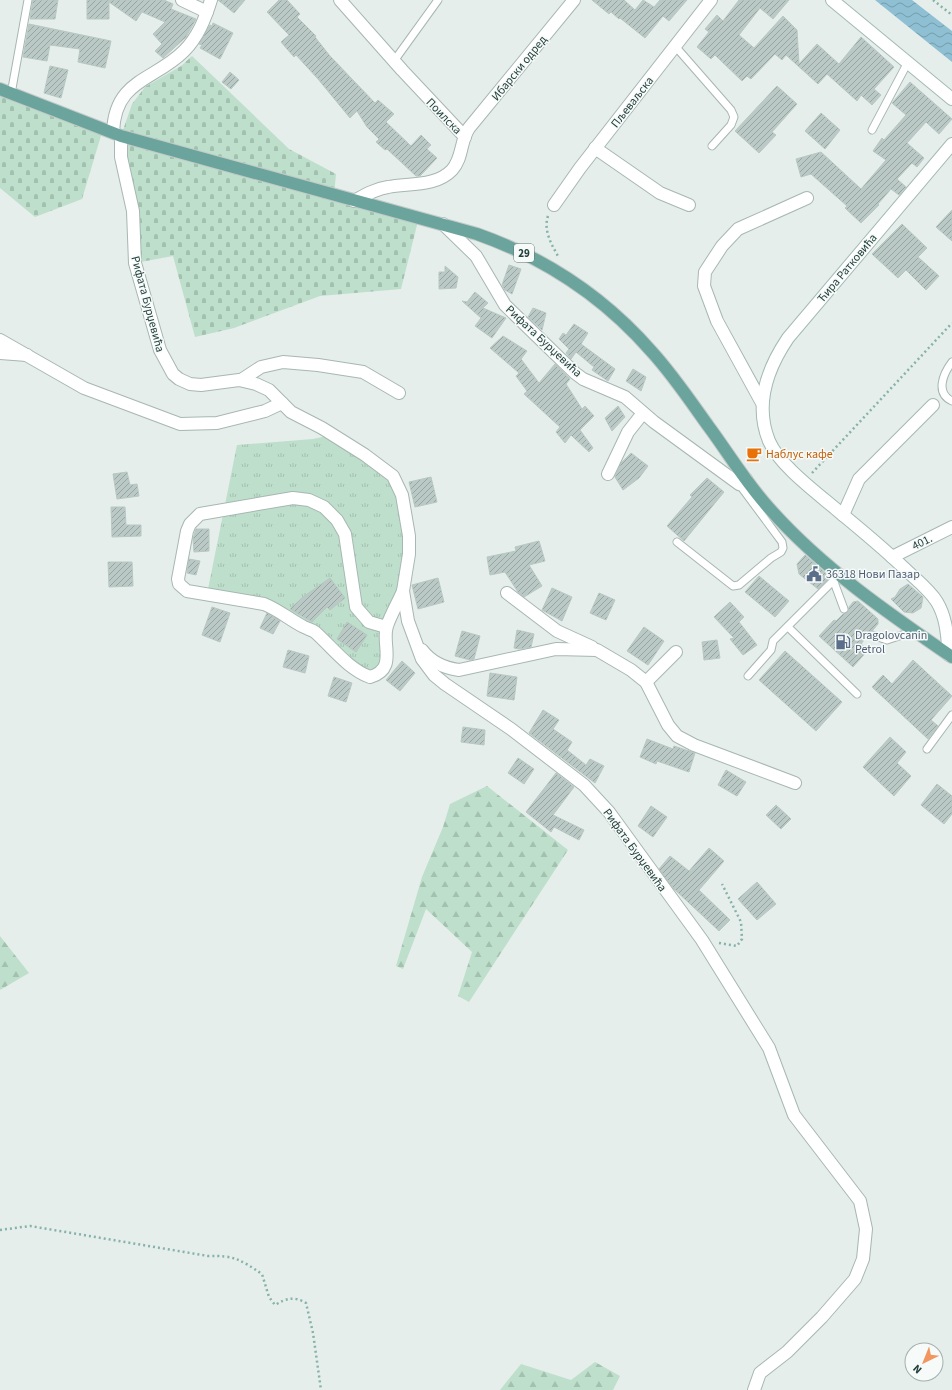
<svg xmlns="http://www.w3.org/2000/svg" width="952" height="1390" font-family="'Source Sans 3',sans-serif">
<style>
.grass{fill:url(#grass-tufts)}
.forest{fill:url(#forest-firs)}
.cemetery{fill:url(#cemetery-stones)}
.water{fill:url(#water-waves)}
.building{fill:url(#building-hatch);stroke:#b7c8c3}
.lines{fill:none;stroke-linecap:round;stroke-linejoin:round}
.lane-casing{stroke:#a7b7b3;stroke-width:9}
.street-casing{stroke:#a7b7b3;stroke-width:14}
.secondary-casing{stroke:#a3bab5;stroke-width:14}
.primary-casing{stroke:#c2cac8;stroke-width:14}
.path{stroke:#86b2a9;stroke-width:2.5;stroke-dasharray:2 3;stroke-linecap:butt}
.lane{stroke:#fff;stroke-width:7}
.street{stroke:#fff;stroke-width:12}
.secondary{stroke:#fff;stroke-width:12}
.primary{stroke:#6aa49c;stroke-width:12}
.labels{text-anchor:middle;stroke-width:3;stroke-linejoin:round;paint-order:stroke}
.shield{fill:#f6faf9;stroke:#637875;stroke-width:1}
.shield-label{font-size:11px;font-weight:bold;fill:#24413c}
.street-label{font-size:12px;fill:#24413c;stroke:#f6faf9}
.food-label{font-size:12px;fill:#c56008;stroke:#f6faf9;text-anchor:start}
.service-label{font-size:12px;fill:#4e5e75;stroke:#f6faf9;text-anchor:start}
</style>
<defs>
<pattern id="grass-tufts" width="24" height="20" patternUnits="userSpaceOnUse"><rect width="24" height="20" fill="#bedfcb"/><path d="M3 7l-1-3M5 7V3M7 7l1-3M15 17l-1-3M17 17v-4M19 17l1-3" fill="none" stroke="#a3c1af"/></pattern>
<pattern id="forest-firs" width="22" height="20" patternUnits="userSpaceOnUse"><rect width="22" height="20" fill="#bedfcb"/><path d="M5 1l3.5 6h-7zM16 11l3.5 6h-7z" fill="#a3c1af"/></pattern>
<pattern id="cemetery-stones" width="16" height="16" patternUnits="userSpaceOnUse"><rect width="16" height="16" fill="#bedfcb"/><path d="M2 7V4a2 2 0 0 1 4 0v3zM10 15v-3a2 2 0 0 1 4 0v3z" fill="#a3c1af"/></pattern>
<pattern id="water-waves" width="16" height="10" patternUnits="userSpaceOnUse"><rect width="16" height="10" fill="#8ebfd3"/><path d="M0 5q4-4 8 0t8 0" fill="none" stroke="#749dac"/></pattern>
<pattern id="building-hatch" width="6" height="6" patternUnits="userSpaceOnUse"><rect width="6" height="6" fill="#bac9c5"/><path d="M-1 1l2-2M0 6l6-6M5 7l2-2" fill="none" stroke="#97a5a1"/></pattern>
</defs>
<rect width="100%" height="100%" fill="#e5eeeb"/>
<polygon class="grass" points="332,435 393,476 409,554 386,627 387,659 370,677 274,608 207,594 237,445 313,439"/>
<g class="forest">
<polygon points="487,786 568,850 469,1002 458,996 472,952 426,909 403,969 396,966 422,877 443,827 450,804"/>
<polygon points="0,936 29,973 0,990"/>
<polygon points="595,1362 620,1376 613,1390 500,1390 521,1364 571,1380"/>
</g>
<g class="cemetery">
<polygon points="192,56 289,149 336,174 334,195 419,217 401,289 320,296 234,328 195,337 173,256 135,263 121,136 132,104 145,87 181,66"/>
<polygon points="0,89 103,129 82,199 35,217 0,188"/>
</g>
<polygon class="water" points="875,0 912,0 952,31 952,62"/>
<g class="building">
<polygon points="33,0 58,0 55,19 30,19"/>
<polygon points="87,0 164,0 173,4 171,9 196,19 186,37 163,58 155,51 162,44 153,34 165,22 142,12 136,21 109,2 109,19 87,19"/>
<polygon points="218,0 245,0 234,13"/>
<polygon points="279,0 287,0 300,14 297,17 316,36 315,37 330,56 375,103 378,100 394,114 386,122 411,146 421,135 431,145 427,149 437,158 420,176 416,176 387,149 385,150 376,142 379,139 367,127 357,111 350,118 318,79 296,55 294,57 281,42 289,35 267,12"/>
<polygon points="592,0 624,0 635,10 643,0 654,7 660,0 687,0 669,21 663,16 645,38 620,18 619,19 611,12 609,14"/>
<polygon points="739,0 789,0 773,19 760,8 739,35 754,48 783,16 797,30 799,64 817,44 839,64 861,37 894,67 874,89 881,95 872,105 861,95 857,101 827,74 818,84 786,55 782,60 775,54 751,79 747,76 742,81 715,55 711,59 697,47 709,32 705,29 717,15 723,21"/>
<polygon points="213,23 233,33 220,59 200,48 202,45 199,44 210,25 212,26"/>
<polygon points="29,24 111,41 105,68 78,62 80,49 50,45 47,61 23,57"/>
<polygon points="50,66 68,70 61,98 44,93"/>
<polygon points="230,72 239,80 231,89 222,82"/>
<polygon points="910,82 952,119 939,134 926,122 907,143 924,158 917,167 912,163 897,179 906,187 899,195 891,189 878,204 879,205 861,223 845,208 847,206 811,174 801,177 796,159 821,152 861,189 886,160 873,151 882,138 884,140 906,115 892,103"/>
<polygon points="777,86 797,104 772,132 776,135 759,153 735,131"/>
<polygon points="821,113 840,130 825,149 805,131"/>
<polygon points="952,210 952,241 936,227"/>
<polygon points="902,224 927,248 918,257 939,276 926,290 906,270 898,278 872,254"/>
<polygon points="509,265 521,269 512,294 505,290 502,285"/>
<polygon points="445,266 458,277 456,288 439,289 439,272 445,272"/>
<polygon points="475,292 488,303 483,308 506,318 492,338 475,326 481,318 462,301 467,302"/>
<polygon points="533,308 546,313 542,330 528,317"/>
<polygon points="574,324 588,333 581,344 615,369 608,381 592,370 594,367 576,352 571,359 566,353 569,349 559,339 563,333 566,335"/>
<polygon points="503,336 527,351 521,359 539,383 555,364 570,379 566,384 582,409 585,406 594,416 580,430 593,448 589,452 571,435 565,443 556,432 560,427 524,394 527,391 516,376 519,373 490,348"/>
<polygon points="633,369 646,377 641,391 626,381"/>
<polygon points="618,406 625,417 612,431 605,418"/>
<polygon points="631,453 648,466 639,478 623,490 615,477 621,463"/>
<polygon points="127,472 130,485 137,484 139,496 117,499 113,474"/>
<polygon points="431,477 437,502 415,507 409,482"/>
<polygon points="707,478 724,492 684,541 667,526 692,497 690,495"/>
<polygon points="111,507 125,507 126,525 141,525 141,536 112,537"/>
<polygon points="196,529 209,529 209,551 194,552 193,539"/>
<polygon points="539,541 545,561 529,565 542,586 524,597 518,592 505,572 490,575 487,557 516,551 515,547"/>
<polygon points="805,555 830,577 818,589 799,574 797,564"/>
<polygon points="189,559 200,561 196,575 187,573"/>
<polygon points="108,562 132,562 133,586 109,587"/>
<polygon points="759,576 789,601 775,617 745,592"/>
<polygon points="330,578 345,598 330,610 327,607 312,622 290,609 303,597"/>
<polygon points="438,578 444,602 418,609 412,585"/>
<polygon points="908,584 923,597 921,608 913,613 904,612 891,599 895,597 900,589"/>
<polygon points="552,588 572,597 562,621 542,610"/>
<polygon points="599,593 615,600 606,620 590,613"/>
<polygon points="858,601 878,619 878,624 873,630 868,632 867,636 861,644 868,650 853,667 819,636 834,620 836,621 843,614 848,612 849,607 853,602"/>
<polygon points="730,602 744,617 739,622 757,645 743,655 730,639 734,638 714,617"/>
<polygon points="212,607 230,613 220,642 202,635"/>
<polygon points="267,613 280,621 273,634 260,628"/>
<polygon points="347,622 367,635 356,652 337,639"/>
<polygon points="644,627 664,641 648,665 627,651"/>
<polygon points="517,630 534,634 531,647 519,649 514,648"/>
<polygon points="462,631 480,636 474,659 470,660 455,656"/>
<polygon points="717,640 720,658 704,660 702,642"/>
<polygon points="288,650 309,656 305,673 283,667"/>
<polygon points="785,651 842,702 816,731 759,680"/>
<polygon points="913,660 952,696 931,720 938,726 928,739 872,687 883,675 892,684"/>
<polygon points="402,661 415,673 400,691 386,680"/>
<polygon points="490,673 517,677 514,700 487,696"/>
<polygon points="334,677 352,683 346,702 328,696"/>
<polygon points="543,710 559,720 553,729 572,742 567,750 586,765 590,759 604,766 595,783 529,733"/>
<polygon points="463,727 485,730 484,745 461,742"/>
<polygon points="890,737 906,752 897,763 911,776 894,796 863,767"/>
<polygon points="647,739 673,749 674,746 695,753 689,772 657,761 656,764 640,757"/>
<polygon points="518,758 534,769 524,784 508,773"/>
<polygon points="726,770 746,782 737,796 718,785"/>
<polygon points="556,773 574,787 553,815 584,830 579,840 554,827 551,832 526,812"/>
<polygon points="937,784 952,796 952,814 944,824 921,805"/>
<polygon points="776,805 791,819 781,829 766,815"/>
<polygon points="651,806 667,817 653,837 638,826"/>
<polygon points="709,848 724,861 699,890 730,920 719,931 673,888 659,869 670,856 689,871"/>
<polygon points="757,882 776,904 757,920 738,899"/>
</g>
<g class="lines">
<g class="lane-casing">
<g id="lane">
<polyline points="675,46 731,110 734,117 731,125 712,146"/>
<polyline points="394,61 438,0"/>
<polyline points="11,94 28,0"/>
<polyline points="872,130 908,62"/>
<path d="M952,362C943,374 935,393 952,401"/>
<polyline points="677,542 733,586 739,585 771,558 781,552 783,548 782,542 739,484"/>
<polyline points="834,582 844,609"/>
<polyline points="788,627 857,694"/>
<polyline points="872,635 887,640 914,631"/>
<polyline points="748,676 771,650 773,641 840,574"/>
<polyline points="927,749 952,715"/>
</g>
</g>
<g class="street-casing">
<g id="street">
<polyline points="182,0 207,12"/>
<polyline points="340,0 402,70 465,137"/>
<path d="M113,132C115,79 154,81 184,51C198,37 205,19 211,0"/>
<polyline points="121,136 121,157 133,211 135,263 160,350 173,374 179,379 190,384 201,385 239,380 256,384 269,390 291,412 322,428 365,455 393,476 402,495 409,536 409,554 403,591 408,621 422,659 434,675 445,684 511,729 584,785 609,812 702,940 769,1048 794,1115 860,1201 866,1229 863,1259 855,1279 822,1317 787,1352 760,1373 754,1390"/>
<polyline points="595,148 660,193 689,205"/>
<path d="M354,201C365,195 375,189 388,187C408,183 436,187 452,170C463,158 460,141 469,128L574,0"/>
<polyline points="554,205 580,168 711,0"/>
<polyline points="443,224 476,256 505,305 575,373 583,379 625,397 654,422 739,484 746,479"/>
<polyline points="0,340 84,388 180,424 217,423 265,411 282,403"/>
<polyline points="0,353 27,355"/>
<polyline points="241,380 261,367 283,362 318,365 363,372 399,393"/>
<polyline points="762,403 717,321 704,286 705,272 722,246 738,229 807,198"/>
<polyline points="608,474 628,432 643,413"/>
<polyline points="843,515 859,479 933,405"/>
<polyline points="892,557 952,527"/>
<polyline points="507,593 557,631 592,647"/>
<path d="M386,627L369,622L356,607L345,534L337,520L324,507L309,500L293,498L200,514L190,524L187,531L178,579L179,584L187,591L264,604C279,610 290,620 304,627C308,629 312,630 315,632C332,647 348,669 370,677C398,669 381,644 387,626C391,614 398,603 403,591"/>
<path d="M422,650C431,662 444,668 459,670L556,649L597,650L631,670L646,682L668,725L677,736L694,745L795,783"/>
<polyline points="646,682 676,652"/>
</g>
</g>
<g class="secondary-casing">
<g id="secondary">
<polyline points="832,0 952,99"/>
<path d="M949,655C947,636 947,619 937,602C929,589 914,578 903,567C882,547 859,528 837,510C817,493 779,465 769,441C754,404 767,369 788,338L952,144"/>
</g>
</g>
<g class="primary-casing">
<path id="primary" d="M0,89L121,136L477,234C545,258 605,298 652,352C673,375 691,402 709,427C729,454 746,483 769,508C821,567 888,613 952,657"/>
</g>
<g class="path">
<polyline points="933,0 952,15"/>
<path d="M548,216C543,231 552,245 559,258"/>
<polyline points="812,473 952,323"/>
<polyline points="719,943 737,946 742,939 741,922 722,884"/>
<path d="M0,1230L30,1226L208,1256C234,1255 241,1260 262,1274L269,1297L275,1305C287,1298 294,1296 306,1303L313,1333L321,1390"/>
</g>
<use href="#lane" class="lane"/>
<use href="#street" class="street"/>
<use href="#secondary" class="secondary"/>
<use href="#primary" class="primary"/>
</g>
<defs>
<g id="cafe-bare" transform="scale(1.2)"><path d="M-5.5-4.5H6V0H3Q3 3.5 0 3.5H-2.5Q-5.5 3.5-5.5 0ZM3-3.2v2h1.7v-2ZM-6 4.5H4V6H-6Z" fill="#e8710a" stroke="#f6faf9" stroke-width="2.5" paint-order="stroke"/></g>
<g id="civic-bare" transform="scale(1.2)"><path d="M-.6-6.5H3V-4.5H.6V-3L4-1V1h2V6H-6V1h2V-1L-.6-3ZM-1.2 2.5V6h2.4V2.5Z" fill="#5c6f8a" stroke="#f6faf9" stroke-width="2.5" paint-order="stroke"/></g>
<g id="fuel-bare" transform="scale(1.2)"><path d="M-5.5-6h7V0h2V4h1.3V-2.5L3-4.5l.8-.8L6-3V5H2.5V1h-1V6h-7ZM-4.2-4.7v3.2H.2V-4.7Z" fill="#5c6f8a" stroke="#f6faf9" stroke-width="2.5" paint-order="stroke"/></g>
</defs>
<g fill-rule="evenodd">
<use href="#cafe-bare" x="754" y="454"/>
<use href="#civic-bare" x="814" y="574"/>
<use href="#fuel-bare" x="843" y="642"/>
</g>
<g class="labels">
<rect class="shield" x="514" y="244" width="20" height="18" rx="3"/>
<g class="shield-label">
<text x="524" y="257">29</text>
</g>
<g class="street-label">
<text transform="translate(519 68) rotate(-51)" y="4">Ибарски одред</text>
<text transform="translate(632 102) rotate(-52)" y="4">Пљеваљска</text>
<text transform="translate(444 116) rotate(46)" y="4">Поилска</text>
<text transform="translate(847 268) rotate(-50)" y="4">Ћира Ратковића</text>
<text transform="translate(148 304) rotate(75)" y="4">Рифата Бурџевића</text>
<text transform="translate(544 341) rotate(43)" y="4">Рифата Бурџевића</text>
<text transform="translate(922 542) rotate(-27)" y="4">401.</text>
<text transform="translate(635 850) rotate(54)" y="4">Рифата Бурџевића</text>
</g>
<g class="food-label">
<text x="766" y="458">Наблус кафе</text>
</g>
<g class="service-label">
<text x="826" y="578">36318 Нови Пазар</text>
<text x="855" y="639">Dragolovcanin<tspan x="855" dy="14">Petrol</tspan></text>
</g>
</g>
<g transform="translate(924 1362) rotate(223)"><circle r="19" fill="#f6faf9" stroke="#a2b0ad"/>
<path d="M0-3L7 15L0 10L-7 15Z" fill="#f29660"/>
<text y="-6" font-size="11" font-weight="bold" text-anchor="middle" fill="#24413c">N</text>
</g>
</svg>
